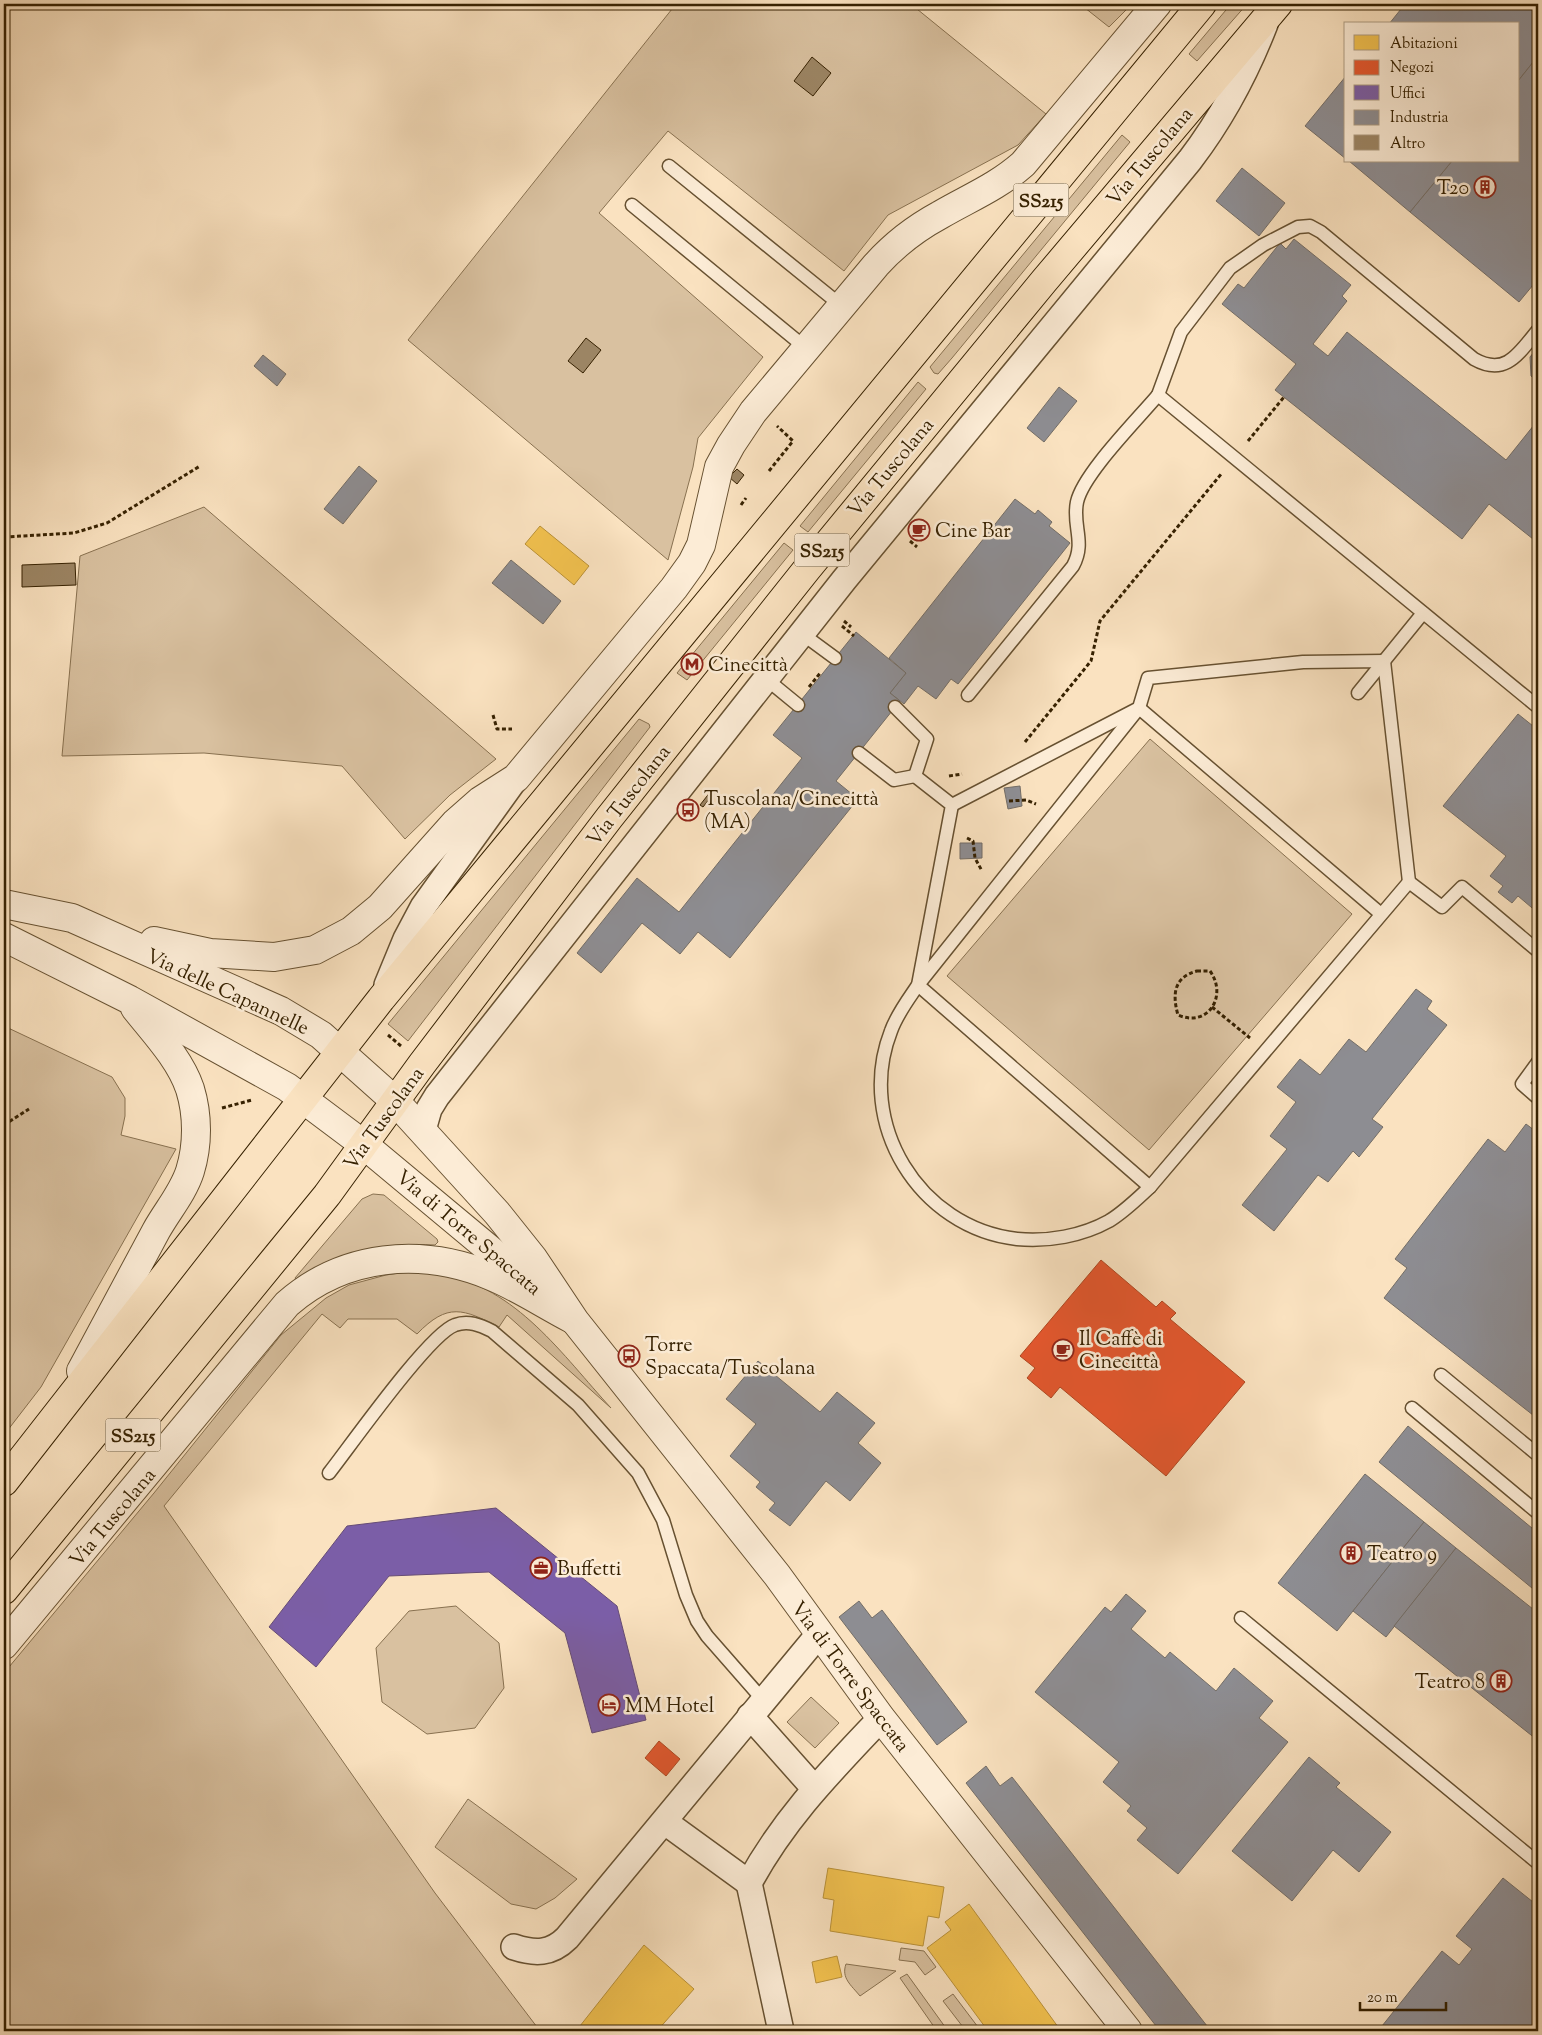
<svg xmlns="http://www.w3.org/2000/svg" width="1542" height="2035" font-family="'Sorts Mill Goudy',serif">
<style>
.green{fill:#d9c1a0;stroke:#887150}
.homes{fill:#f2c14e;stroke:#ba9137}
.shops{fill:#e4572e;stroke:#b04720}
.offices{fill:#7b5ea7;stroke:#664c75}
.industry{fill:#8d8d92;stroke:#736d66}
.building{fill:#9c8564;stroke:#362101}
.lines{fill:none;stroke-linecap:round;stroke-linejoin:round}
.service-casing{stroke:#675131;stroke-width:15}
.minor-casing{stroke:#675131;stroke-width:28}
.tertiary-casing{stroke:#675131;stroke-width:30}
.primary-casing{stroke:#362101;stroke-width:30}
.path{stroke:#362101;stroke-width:3;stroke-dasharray:4 2.5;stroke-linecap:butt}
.service{stroke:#fcecd6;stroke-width:12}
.minor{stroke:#fcecd6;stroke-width:25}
.tertiary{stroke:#fcecd6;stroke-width:28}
.primary{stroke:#fae2c0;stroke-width:28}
.labels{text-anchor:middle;stroke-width:5;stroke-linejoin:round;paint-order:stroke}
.shield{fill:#fcecd6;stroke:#715e41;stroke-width:1}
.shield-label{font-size:19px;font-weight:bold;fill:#362101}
.street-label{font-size:20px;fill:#362101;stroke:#fcecd6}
.poi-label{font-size:20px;fill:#362101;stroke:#fcecd6;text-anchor:start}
</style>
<rect width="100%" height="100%" fill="#fae2c0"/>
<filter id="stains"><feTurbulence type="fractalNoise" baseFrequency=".004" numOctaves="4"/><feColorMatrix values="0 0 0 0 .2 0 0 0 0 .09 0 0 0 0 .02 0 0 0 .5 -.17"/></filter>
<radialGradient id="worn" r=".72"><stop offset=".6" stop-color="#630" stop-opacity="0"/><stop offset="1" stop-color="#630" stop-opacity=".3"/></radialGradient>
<g class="green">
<polygon points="676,4 920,4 917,9 1046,114 1018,145 888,215 844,271 668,131 599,213 763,357 698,438 693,467 668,560 408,340"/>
<polygon points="1080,4 1132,4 1109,27"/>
<polygon points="1231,4 1247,4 1197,61 1189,54"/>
<polygon points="1122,135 1130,142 952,358 938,374 934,373 930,367"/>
<polygon points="918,382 926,389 808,532 800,526"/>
<polygon points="204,507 496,759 450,795 405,839 342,766 204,753 62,756 80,556"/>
<polygon points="784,543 793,550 687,680 677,673"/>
<polygon points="639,719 649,724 650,727 408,1041 388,1024"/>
<polygon points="1150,739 1352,914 1149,1150 947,976"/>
<polygon points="4,1026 112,1077 125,1098 125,1116 121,1135 176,1149 41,1387 4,1435"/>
<path d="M373,1194L384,1195L437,1239L438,1242L435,1245C386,1242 338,1251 297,1281L295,1278L362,1199Z"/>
<path d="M406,1272C418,1273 429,1273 441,1275C516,1286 563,1356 611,1408L507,1315L499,1327C463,1309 448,1302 417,1334L397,1319H348L340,1328L322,1314L164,1506L435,1893L537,2027V2031H4V1673L154,1493L281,1335L326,1298L349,1285L386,1275Z"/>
<polygon points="456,1606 499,1643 504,1688 475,1728 427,1734 382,1702 376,1648 409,1611"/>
<polygon points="811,1697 839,1723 815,1748 787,1722"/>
<polygon points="468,1799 577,1879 555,1898 536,1909 511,1904 435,1847"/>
<polygon points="901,1948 924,1951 936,1967 925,1975 915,1962 899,1960"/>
<path d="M846,1964L896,1971L860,1996C851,1985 841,1978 846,1964Z"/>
<polygon points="907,1974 948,2031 937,2031 900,1978"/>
<polygon points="953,1994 981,2031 966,2031 943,2001"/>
</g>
<g class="homes">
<polygon points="540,526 589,566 574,585 525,544"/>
<polygon points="828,1868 944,1887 939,1918 928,1916 923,1946 830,1931 834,1900 823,1898"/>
<polygon points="969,1904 1061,2031 988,2031 927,1948 951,1930 945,1922"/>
<polygon points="644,1945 694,1989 657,2031 576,2031"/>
<polygon points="837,1956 842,1977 816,1983 812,1962"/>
</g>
<g class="shops">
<polygon points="1101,1260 1156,1307 1162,1301 1176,1313 1170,1319 1245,1382 1166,1476 1060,1387 1051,1398 1027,1378 1035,1368 1020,1356"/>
<polygon points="659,1741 680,1759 666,1776 645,1758"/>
</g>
<polygon class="offices" points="496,1508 617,1606 646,1720 592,1733 565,1633 489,1572 389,1576 316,1667 269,1627 347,1526"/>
<g class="industry">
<polygon points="1405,4 1527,4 1538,13 1538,56 1518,81 1518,24 1389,24"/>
<polygon points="1538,56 1538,279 1519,302 1410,212 1452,161 1518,161 1518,81"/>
<polygon points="1346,76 1346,159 1305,126"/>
<polygon points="1349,161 1452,161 1410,212"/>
<polygon points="1242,168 1285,203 1259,236 1216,201"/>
<polygon points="1294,239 1351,285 1342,296 1347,301 1313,344 1328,356 1347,332 1506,460 1538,420 1538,543 1489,504 1462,539 1275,390 1296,364 1222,304 1238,284 1244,288 1280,243 1286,249"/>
<polygon points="1538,347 1538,382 1531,376 1530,357"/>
<polygon points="263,355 286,374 277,386 254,366"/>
<polygon points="1059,387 1077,401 1044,442 1027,428"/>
<polygon points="359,466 377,481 343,524 324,509"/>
<polygon points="1015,499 1035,514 1038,510 1052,522 1049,526 1070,543 958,684 951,679 936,699 918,686 904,704 890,693 906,673 889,658"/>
<polygon points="511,560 561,601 543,624 492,583"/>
<polygon points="856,632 906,673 890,693 900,701 836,781 858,799 730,958 698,932 680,954 642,923 601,973 577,953 637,878 679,912 802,758 773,735"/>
<polygon points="1518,714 1538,730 1538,913 1518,896 1512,903 1498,892 1503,886 1490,876 1506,856 1443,806"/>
<polygon points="1020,786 1022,806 1008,809 1004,788"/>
<polygon points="960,843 982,843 982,858 960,859"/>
<polygon points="1416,989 1432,1001 1427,1009 1447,1025 1372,1119 1383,1127 1359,1157 1353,1151 1328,1182 1318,1175 1274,1231 1242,1205 1287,1149 1270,1136 1296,1102 1277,1087 1300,1059 1320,1075 1349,1039 1366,1052"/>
<polygon points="1526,1124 1538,1133 1538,1419 1384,1298 1407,1268 1395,1259 1488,1139 1505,1152"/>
<polygon points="758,1361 820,1412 837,1392 875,1423 858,1443 881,1463 850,1501 826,1481 790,1526 769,1510 775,1503 756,1487 760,1482 730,1456 756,1424 726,1399"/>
<polygon points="1408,1426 1538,1533 1538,1593 1379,1462"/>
<polygon points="1365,1474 1424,1522 1337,1631 1278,1583"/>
<polygon points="1424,1522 1456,1548 1386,1637 1353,1611"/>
<polygon points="1456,1548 1538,1613 1538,1736 1536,1739 1394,1626"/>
<polygon points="1126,1594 1146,1611 1131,1629 1165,1658 1170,1652 1216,1691 1234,1668 1273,1701 1259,1718 1288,1742 1178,1874 1137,1840 1147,1828 1127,1811 1131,1806 1103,1782 1119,1762 1035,1692 1105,1607 1111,1612"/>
<polygon points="859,1601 872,1618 882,1610 967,1722 937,1745 839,1617"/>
<polygon points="1309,1757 1340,1783 1336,1787 1391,1832 1359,1872 1333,1850 1292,1901 1232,1851"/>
<polygon points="986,1766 1000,1786 1012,1777 1211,2031 1160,2031 966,1783"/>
<polygon points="1503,1878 1538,1906 1538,2031 1378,2031 1442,1951 1459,1965 1472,1949 1456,1936"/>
</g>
<g class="building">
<polygon points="812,57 831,73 813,96 794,81"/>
<polygon points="586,338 601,350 583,373 568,361"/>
<polygon points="737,469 744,475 737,484 729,477"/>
<polygon points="75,563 76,585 22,587 22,565"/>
<polygon points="711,791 714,793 703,807 700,805"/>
</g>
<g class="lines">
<g class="service-casing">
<g id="service">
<polyline points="669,166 843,307"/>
<polyline points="632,205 807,349"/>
<path d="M1158,395L1181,332L1230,268L1263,245L1298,227L1310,226L1321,232L1474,359C1506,377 1519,353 1538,330"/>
<polyline points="801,633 835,658"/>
<polyline points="765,678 798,705"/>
<polyline points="1358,693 1423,613"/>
<path d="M968,695L1073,566C1086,542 1072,526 1077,502C1083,474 1137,420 1158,395L1538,707"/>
<path d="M895,707L927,739L915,776L952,805L918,985C908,1000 897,1014 891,1031C855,1123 919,1228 1017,1239C1048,1242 1082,1236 1109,1221C1124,1212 1137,1199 1150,1187"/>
<polyline points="859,753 894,780 915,776"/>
<polyline points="952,805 1139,708 1148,678 1303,662 1384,661 1409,882"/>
<polyline points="1381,914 1139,708 918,985 1150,1187 1409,882 1442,907 1462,887 1538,951"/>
<polyline points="1538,1062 1522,1084 1538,1098"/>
<polyline points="1441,1375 1538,1455"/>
<polyline points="1412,1408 1538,1513"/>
<path d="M329,1473C351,1445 429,1334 455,1325C468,1320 480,1325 492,1331L578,1405L638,1473L663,1520L686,1595L697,1621L707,1636L764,1701"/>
<polyline points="1241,1618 1538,1863"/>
</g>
</g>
<g class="minor-casing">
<g id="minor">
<polyline points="387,985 406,939 423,907 513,782"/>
<path d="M423,1130L429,1109L437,1096L844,580L1190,160C1222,118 1246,73 1265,24"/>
<polyline points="750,1716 814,1788"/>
<polyline points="665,1822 749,1883"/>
<path d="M749,1883C785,1817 830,1772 881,1718"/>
<polyline points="749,1883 781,2031"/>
<path d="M514,1947C535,1954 551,1954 567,1938L819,1634"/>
</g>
</g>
<g class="tertiary-casing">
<g id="tertiary">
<polyline points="4,904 72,918 281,1011 321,1035 395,1101 497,1213 533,1258 575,1321 777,1575 881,1718 1128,2031"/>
<polyline points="4,937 130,1000 287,1087 363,1144 530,1283"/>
<path d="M154,941L210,953L274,957L315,950L351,931L380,907L455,823L480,801L516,778L674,588L692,563L701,545L719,467L731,445L753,412L876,265C894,245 916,228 940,215C969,198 997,187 1023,164L1157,4"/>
<path d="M81,1371C106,1324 131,1277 156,1231C167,1211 183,1193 190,1171C198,1145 198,1115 190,1089C180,1059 154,1032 135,1008"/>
<path d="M4,1645L287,1304C344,1254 421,1247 491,1276C518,1287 545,1305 572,1319"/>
</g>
</g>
<g class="primary-casing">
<g id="primary">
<polyline points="4,1482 381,999 1202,4"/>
<polyline points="4,1590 327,1195 422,1064 609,818 807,569 1044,281 1278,4"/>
</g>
</g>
<g class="path">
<polyline points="1248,441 1284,397"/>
<polyline points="769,471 793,441 777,426"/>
<polyline points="741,505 746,498"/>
<polyline points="4,537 74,533 107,523 200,466"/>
<polyline points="910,541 917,547"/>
<polyline points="844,621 851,627"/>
<polyline points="842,626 854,636"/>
<polyline points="809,687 821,672"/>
<polyline points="493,715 497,729 512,729"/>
<polyline points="1025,742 1091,661 1100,621 1222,473"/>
<polyline points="949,776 962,774"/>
<polyline points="1009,801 1026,800 1036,804"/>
<polyline points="967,838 973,841 975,858 982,871"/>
<path d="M1197,971H1210C1228,996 1208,1028 1178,1015C1172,994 1174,977 1197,971Z"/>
<polyline points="1212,1007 1250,1038"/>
<polyline points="388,1035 401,1046"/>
<polyline points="222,1108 252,1100"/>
<polyline points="4,1125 29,1109"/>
</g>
<use href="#service" class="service"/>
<use href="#minor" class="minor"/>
<use href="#tertiary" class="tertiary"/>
<use href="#primary" class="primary"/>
</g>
<defs>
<g id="building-ring" transform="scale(1.125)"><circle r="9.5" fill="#fcecd6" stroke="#8f2418" stroke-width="1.5"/><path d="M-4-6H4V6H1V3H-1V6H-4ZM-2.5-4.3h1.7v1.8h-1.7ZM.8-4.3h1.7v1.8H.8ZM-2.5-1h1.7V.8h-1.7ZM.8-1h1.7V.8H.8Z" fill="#8f2418"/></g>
<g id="cafe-ring" transform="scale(1.125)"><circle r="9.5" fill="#fcecd6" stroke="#8f2418" stroke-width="1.5"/><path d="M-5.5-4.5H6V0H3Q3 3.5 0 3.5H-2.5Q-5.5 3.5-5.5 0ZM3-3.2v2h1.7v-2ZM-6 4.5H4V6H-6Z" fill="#8f2418"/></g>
<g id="metro-ring" transform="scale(1.125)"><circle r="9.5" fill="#fcecd6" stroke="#8f2418" stroke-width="1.5"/><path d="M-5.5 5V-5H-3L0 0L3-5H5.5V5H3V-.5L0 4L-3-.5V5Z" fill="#8f2418"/></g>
<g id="bus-ring" transform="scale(1.125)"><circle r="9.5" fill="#fcecd6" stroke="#8f2418" stroke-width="1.5"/><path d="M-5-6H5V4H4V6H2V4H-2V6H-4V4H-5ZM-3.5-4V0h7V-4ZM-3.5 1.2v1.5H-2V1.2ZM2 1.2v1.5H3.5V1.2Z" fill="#8f2418"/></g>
<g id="office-ring" transform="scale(1.125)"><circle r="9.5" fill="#fcecd6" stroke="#8f2418" stroke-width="1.5"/><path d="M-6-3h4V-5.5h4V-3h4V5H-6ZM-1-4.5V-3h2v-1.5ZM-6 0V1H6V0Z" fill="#8f2418"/></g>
<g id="hotel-ring" transform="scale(1.125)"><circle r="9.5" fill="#fcecd6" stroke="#8f2418" stroke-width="1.5"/><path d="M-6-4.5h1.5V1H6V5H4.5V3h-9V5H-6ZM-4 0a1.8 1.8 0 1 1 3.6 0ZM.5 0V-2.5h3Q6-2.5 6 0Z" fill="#8f2418"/></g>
</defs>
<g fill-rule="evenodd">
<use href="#building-ring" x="1485" y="187"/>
<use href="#cafe-ring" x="919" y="530"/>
<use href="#metro-ring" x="692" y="664"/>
<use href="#bus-ring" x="688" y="810"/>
<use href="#cafe-ring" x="1063" y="1350"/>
<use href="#bus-ring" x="629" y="1356"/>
<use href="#building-ring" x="1351" y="1553"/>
<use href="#office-ring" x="541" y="1568"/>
<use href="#building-ring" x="1501" y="1681"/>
<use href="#hotel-ring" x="609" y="1705"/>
</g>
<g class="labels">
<g class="shield">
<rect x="1013.5" y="183.5" width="55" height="33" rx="4"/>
<rect x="794.5" y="533.5" width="55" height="33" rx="4"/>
<rect x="105.5" y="1418.5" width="55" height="33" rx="4"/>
</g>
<g class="shield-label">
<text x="1041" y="207">SS215</text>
<text x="822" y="557">SS215</text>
<text x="133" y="1442">SS215</text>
</g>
<g class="street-label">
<text transform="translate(1149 156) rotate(-50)" y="7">Via Tuscolana</text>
<text transform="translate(890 467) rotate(-50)" y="7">Via Tuscolana</text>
<text transform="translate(628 795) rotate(-52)" y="7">Via Tuscolana</text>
<text transform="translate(228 991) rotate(25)" y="7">Via delle Capannelle</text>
<text transform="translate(383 1118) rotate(-54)" y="7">Via Tuscolana</text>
<text transform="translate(469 1232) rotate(40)" y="7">Via di Torre Spaccata</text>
<text transform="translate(112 1517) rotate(-50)" y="7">Via Tuscolana</text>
<text transform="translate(851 1676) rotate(53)" y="7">Via di Torre Spaccata</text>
</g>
<g class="poi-label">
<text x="1469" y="194" text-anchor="end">T20</text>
<text x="935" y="537">Cine Bar</text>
<text x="708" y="671">Cinecittà</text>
<text x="704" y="805">Tuscolana/Cinecittà<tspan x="704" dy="23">(MA)</tspan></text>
<text x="1079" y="1345">Il Caffè di<tspan x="1079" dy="23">Cinecittà</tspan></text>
<text x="645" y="1351">Torre<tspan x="645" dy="23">Spaccata/Tuscolana</tspan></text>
<text x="1367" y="1560">Teatro 9</text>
<text x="557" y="1575">Buffetti</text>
<text x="1485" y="1688" text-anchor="end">Teatro 8</text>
<text x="625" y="1712">MM Hotel</text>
</g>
</g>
<rect width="1542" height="2035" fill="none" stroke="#fae2c0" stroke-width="20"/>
<rect x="5" y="5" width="1532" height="2025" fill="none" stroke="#362101" stroke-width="2.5"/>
<rect x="10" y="10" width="1522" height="2015" fill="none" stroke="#362101"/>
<rect x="1344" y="22" width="175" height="140" fill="#fcecd6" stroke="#ad9b81"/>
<rect x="1354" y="35" width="25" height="15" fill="#f2c14e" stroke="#ad9b81"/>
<text x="1390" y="48" font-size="15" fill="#362101">Abitazioni</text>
<rect x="1354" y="60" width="25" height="15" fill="#e4572e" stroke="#ad9b81"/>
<text x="1390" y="72" font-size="15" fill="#362101">Negozi</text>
<rect x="1354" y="85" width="25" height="15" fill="#7b5ea7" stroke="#ad9b81"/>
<text x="1390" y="98" font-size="15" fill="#362101">Uffici</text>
<rect x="1354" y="110" width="25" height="15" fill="#8d8d92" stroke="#ad9b81"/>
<text x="1390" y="122" font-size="15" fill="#362101">Industria</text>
<rect x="1354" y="135" width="25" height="15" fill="#9c8564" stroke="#ad9b81"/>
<text x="1390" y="148" font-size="15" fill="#362101">Altro</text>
<path d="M1360 2002v8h86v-8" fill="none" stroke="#362101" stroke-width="2.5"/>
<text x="1367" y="2002" font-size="15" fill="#362101" stroke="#fcecd6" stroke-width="4" paint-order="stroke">20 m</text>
<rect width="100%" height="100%" filter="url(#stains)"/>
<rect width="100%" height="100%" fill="url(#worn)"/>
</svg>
